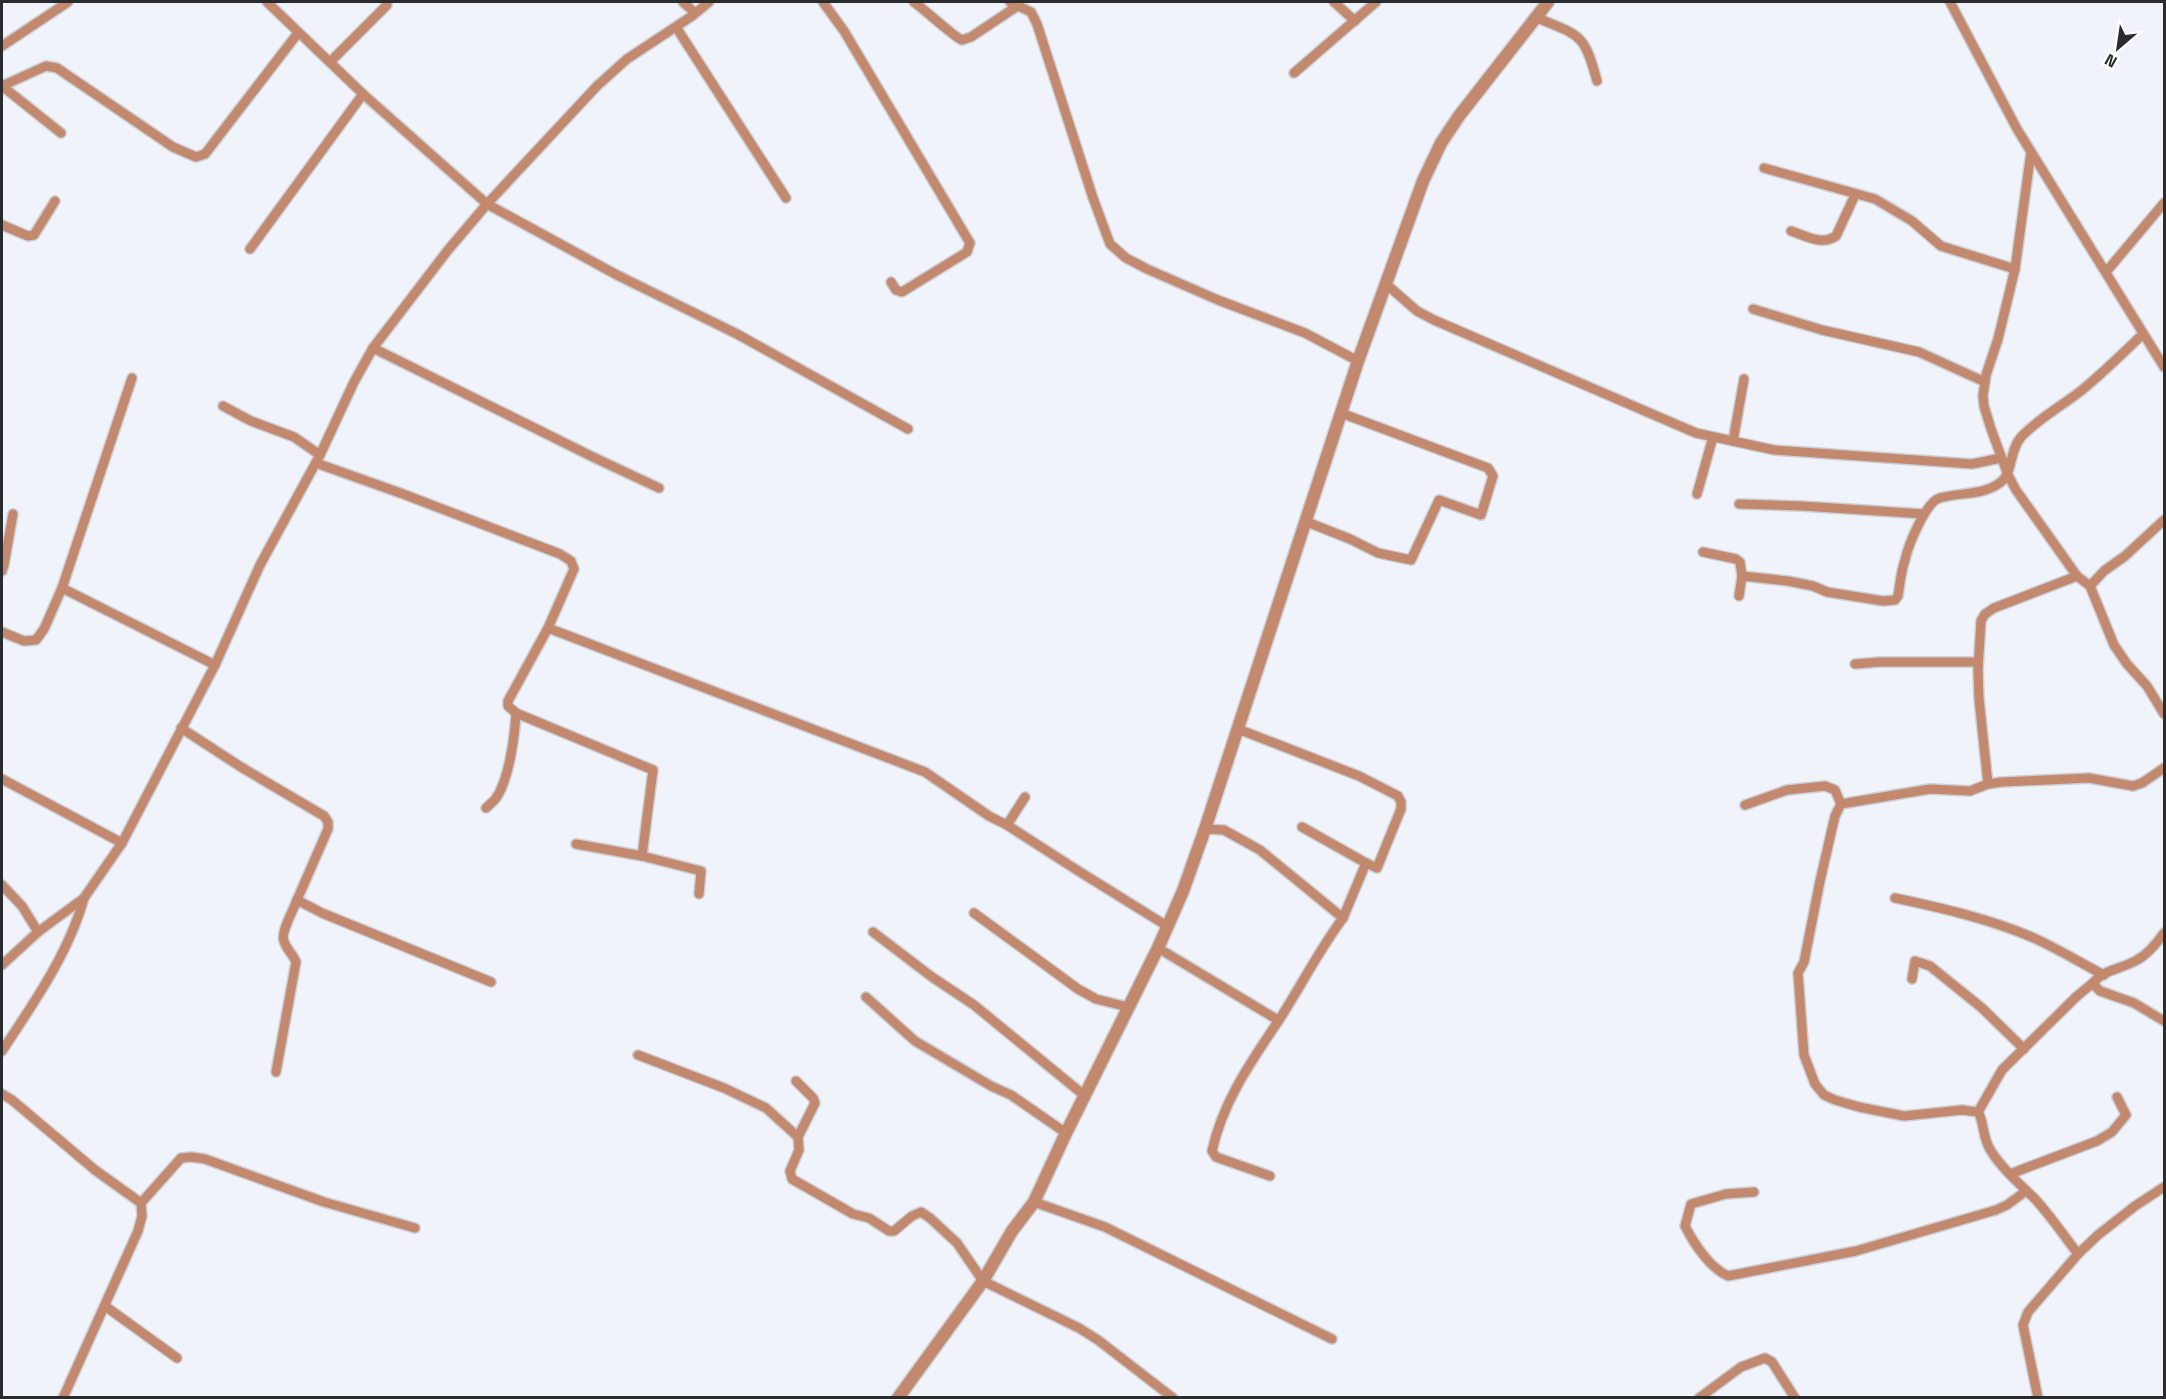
<svg xmlns="http://www.w3.org/2000/svg" width="2166" height="1399" font-family="'Space Grotesk',sans-serif">
<style>
.lines{fill:none;stroke-linecap:round;stroke-linejoin:round}
.minor-casing{stroke:#cdcfd6;stroke-width:12}
.tertiary-casing{stroke:#cdcfd6;stroke-width:15}
.minor{stroke:#c3896e;stroke-width:9}
.tertiary{stroke:#c3896e;stroke-width:12}
</style>
<rect width="100%" height="100%" fill="#f1f3fb"/>
<g class="lines">
<g class="minor-casing">
<g id="minor">
<polyline points="267,2 363,94 487,204 617,275 737,334 908,429"/>
<polyline points="683,2 695,13"/>
<polyline points="823,2 844,31 970,243 967,252 902,292 896,290 891,282"/>
<path d="M914,2C924,9 955,38 962,40L971,37L1019,5"/>
<polyline points="1010,2 1031,12 1037,24 1093,198 1110,244 1126,258 1147,269 1218,300 1305,333 1358,361"/>
<polyline points="1334,2 1355,21"/>
<polyline points="1950,2 2017,129 2164,367"/>
<path d="M1535,17C1580,36 1584,32 1597,81"/>
<polyline points="676,27 786,198"/>
<polyline points="2,46 68,2"/>
<polyline points="330,62 387,5"/>
<polyline points="1294,73 1376,2"/>
<polyline points="2,86 46,66 57,68 173,147 196,157 205,154 298,33"/>
<polyline points="2,86 61,133"/>
<polyline points="2031,152 2015,269 1998,339 1986,375 1983,396 1984,406 1991,429 2008,475 2016,490 2077,576 2090,586 2114,645 2127,664 2147,686 2164,714"/>
<polyline points="1764,168 1875,199 1912,221 1941,246 2015,269"/>
<polyline points="2,225 28,236 34,235 55,201"/>
<path d="M1791,231C1806,236 1822,246 1836,236L1855,195"/>
<polyline points="250,249 363,94"/>
<polyline points="2106,272 2164,203"/>
<polyline points="1386,284 1417,311 1434,320 1696,433 1774,450 1972,464 2001,458"/>
<polyline points="1753,309 1822,330 1919,352 1985,382"/>
<polyline points="373,348 595,458 659,488"/>
<polyline points="223,406 251,421 294,437 320,455"/>
<polyline points="1733,441 1744,379"/>
<polyline points="316,463 403,494 560,554 571,561 574,569 548,628 508,701 508,706 516,713 653,770 642,856"/>
<polyline points="1697,494 1713,437"/>
<polyline points="1739,504 1802,506 1924,514"/>
<polyline points="1307,522 1350,539 1378,553 1411,560 1439,500 1481,515 1493,476 1488,468 1341,413"/>
<polyline points="1703,552 1736,559 1740,562 1742,576 1739,596"/>
<polyline points="2,571 4,565 13,514"/>
<path d="M1742,576L1788,581L1813,586L1827,592L1883,601L1895,600L1898,596C1900,584 1901,571 1905,560C1908,546 1926,501 1940,498C1960,492 1983,496 2001,482C2013,473 2009,451 2021,437C2039,418 2062,406 2082,390C2104,372 2123,353 2143,334"/>
<polyline points="2090,586 2104,571 2125,556 2164,520"/>
<polyline points="62,588 215,665"/>
<polyline points="548,628 925,772 989,816 1007,825 1080,872 1167,926"/>
<polyline points="2,632 24,641 36,640 44,629 62,588 132,378"/>
<polyline points="1855,664 1880,662 1978,662"/>
<polyline points="181,728 241,767 324,816 328,822 328,829 297,900 322,913 491,982"/>
<polyline points="1238,729 1359,776 1398,796 1401,802 1401,809 1377,868 1366,863"/>
<polyline points="2,779 122,843"/>
<polyline points="1988,784 1979,699 1978,670 1981,621 1985,614 1994,608 2077,576"/>
<polyline points="1745,805 1787,790 1825,786 1835,790 1841,804"/>
<path d="M486,808C489,805 494,801 496,798C509,780 515,735 516,713"/>
<polyline points="1007,825 1025,797"/>
<polyline points="1302,827 1366,863 1343,918"/>
<path d="M1205,829L1224,830L1260,850L1343,918C1319,950 1301,986 1279,1020C1251,1062 1223,1101 1212,1151L1216,1157L1270,1176"/>
<polyline points="576,844 642,856 701,871 699,894"/>
<polyline points="2,885 22,906 38,932"/>
<path d="M1895,898C1942,908 1990,919 2034,938C2058,949 2081,963 2104,975"/>
<polyline points="974,913 1078,989 1096,999 1128,1007"/>
<polyline points="873,932 932,977 974,1005 1085,1096"/>
<path d="M2164,933C2157,943 2148,954 2137,960C2124,968 2103,970 2094,982L2096,987L2100,991L2134,1003L2164,1021"/>
<polyline points="1158,948 1278,1020"/>
<polyline points="2,965 38,932 84,898 122,843 215,665 260,565 320,455 354,382 373,348 448,250 487,204 597,86 627,59 692,16 709,2"/>
<polyline points="1912,979 1915,961 1930,966 1982,1008 2024,1049"/>
<polyline points="866,997 915,1041 991,1086 1011,1095 1066,1133"/>
<path d="M2,1051C33,1004 69,953 84,898"/>
<polyline points="638,1055 724,1088 766,1108 798,1137 799,1150 790,1171 792,1179 853,1214 869,1218 889,1231 894,1231 912,1216 921,1212 930,1218 957,1243 983,1281 1079,1328 1098,1340 1173,1398"/>
<path d="M276,1072L296,962C293,954 286,949 284,941C280,933 294,909 297,900"/>
<polyline points="796,1081 813,1098 815,1103 798,1137"/>
<polyline points="2,1094 12,1100 95,1170 141,1203 142,1216 138,1231 63,1398"/>
<polyline points="1978,1112 2002,1070 2076,997 2094,982"/>
<polyline points="2010,1174 2097,1141 2112,1132 2126,1115 2117,1097"/>
<path d="M1754,1192L1726,1194L1691,1204L1685,1226C1694,1244 1710,1268 1728,1276L1856,1251L1996,1210L2007,1205L2026,1191"/>
<polyline points="1034,1202 1105,1227 1332,1339"/>
<polyline points="141,1203 181,1158 191,1157 205,1159 324,1202 415,1228"/>
<path d="M2078,1254C2064,1236 2051,1216 2035,1199C2020,1184 2002,1169 1991,1151C1982,1138 1984,1120 1978,1112L1962,1110L1904,1116L1859,1107L1835,1100L1824,1095L1815,1084L1804,1055L1798,973L1804,962L1820,881L1835,816L1841,804L1930,789L1970,791L1988,784L2002,782L2089,778L2133,786L2142,783L2164,768"/>
<polyline points="105,1306 177,1358"/>
<polyline points="1699,1398 1741,1367 1765,1358 1772,1362 1795,1398"/>
<polyline points="2038,1398 2023,1325 2028,1312 2078,1254 2098,1235 2135,1206 2164,1187"/>
</g>
</g>
<g class="tertiary-casing">
<polyline id="tertiary" points="898,1398 983,1281 1012,1231 1034,1202 1066,1133 1158,948 1183,891 1205,829 1358,361 1423,181 1441,143 1459,116 1548,2"/>
</g>
<use href="#minor" class="minor"/>
<use href="#tertiary" class="tertiary"/>
</g>
<rect width="2166" height="1399" fill="none" stroke="#2a2b2e" stroke-width="6"/>
<g transform="translate(2118 48) rotate(209)" stroke="#ffffff" stroke-width="4.5" paint-order="stroke">
<path d="M0-4.5L10 22L0 15L-10 22Z" fill="#2a2b2e"/>
<text y="-9" font-size="16" font-weight="bold" text-anchor="middle" fill="#2a2b2e">N</text>
</g>
</svg>
